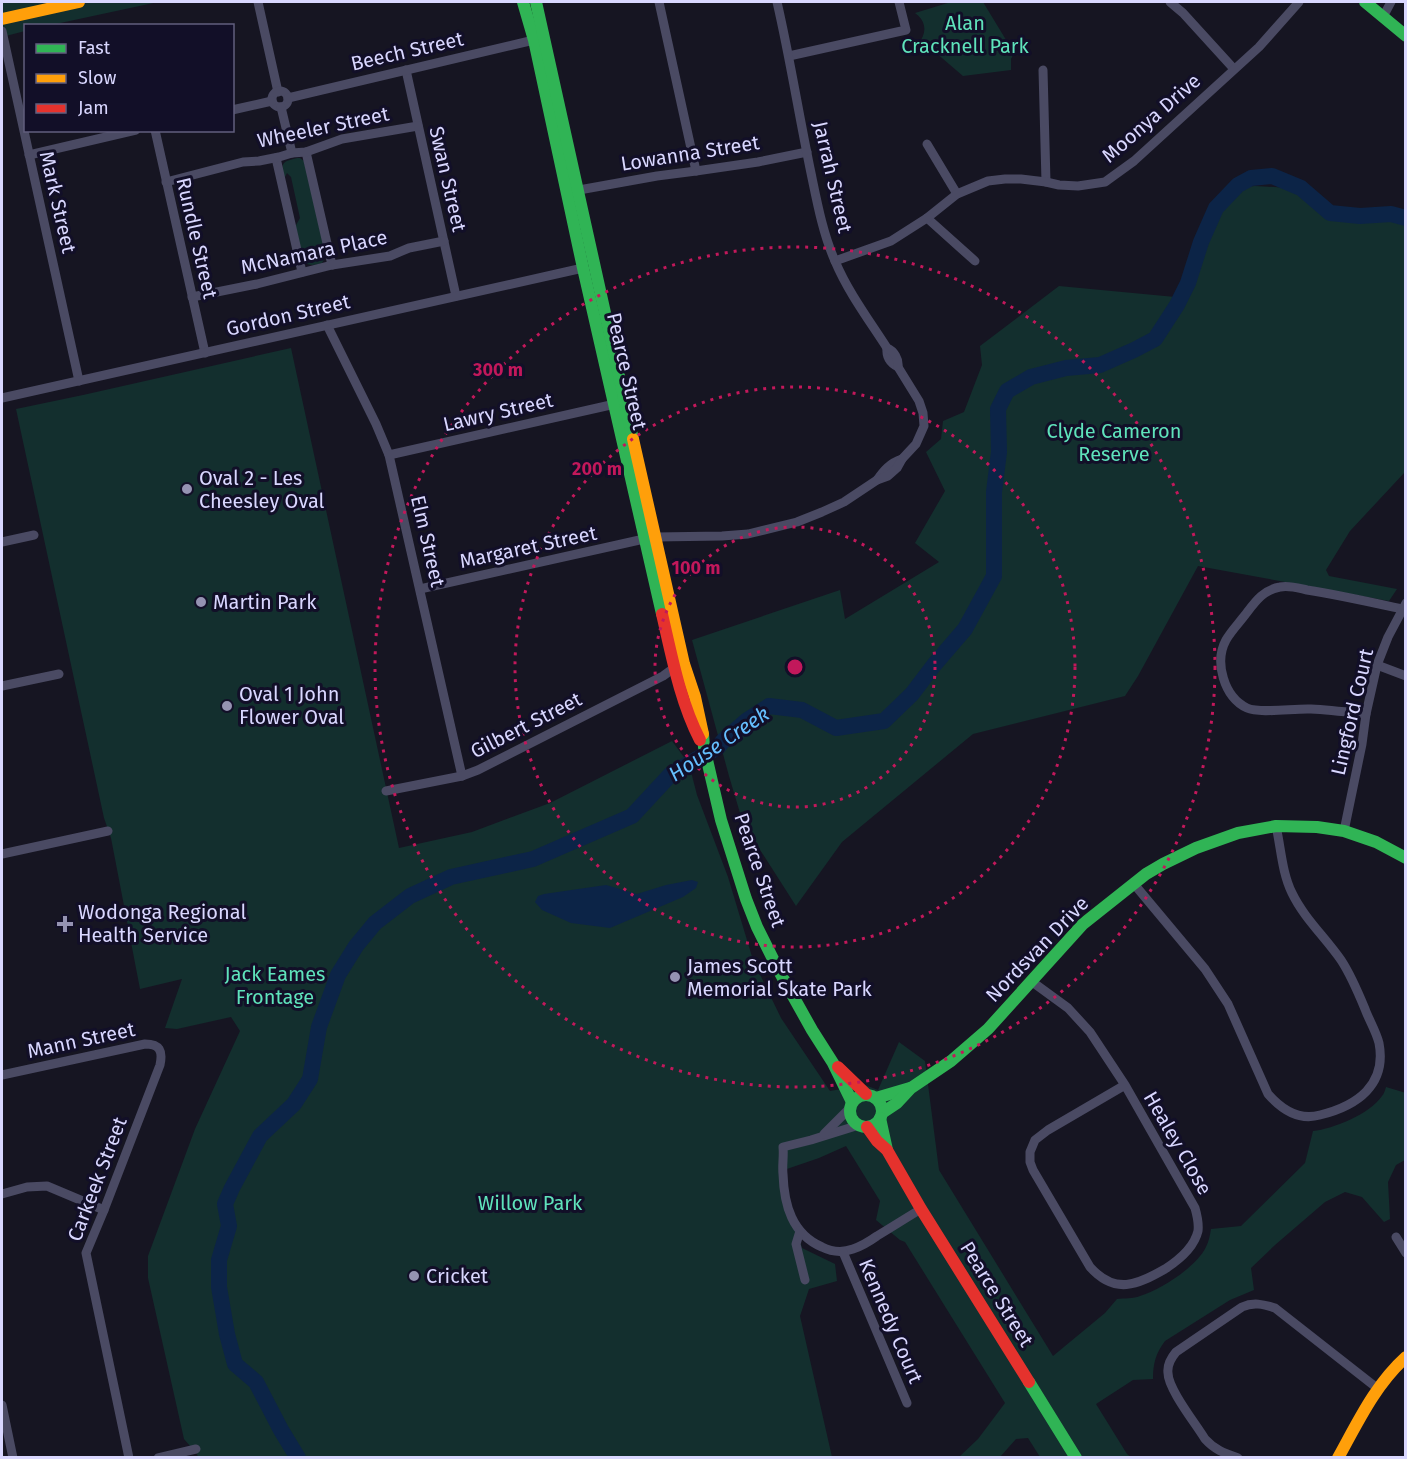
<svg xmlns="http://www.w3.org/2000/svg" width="1407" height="1459" font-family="'Fira Sans',sans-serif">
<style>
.green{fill:#132f2e}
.water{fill:#0c2447}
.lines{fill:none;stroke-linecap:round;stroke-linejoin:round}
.river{stroke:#0c2447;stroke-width:16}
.street{stroke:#4a4a63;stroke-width:9}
.fast{stroke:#30b455;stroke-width:12}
.slow{stroke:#ff9f0a;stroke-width:12}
.jam{stroke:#e5322d;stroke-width:12}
.ring{fill:none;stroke:#c2185b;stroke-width:3;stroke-dasharray:3 6}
.poi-dot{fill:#9593b2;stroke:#120f28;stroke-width:2}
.labels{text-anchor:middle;stroke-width:6;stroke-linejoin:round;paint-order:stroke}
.park-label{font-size:20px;fill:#5fe3bb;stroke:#120f28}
.street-label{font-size:20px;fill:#d9d7ff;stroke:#120f28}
.poi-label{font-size:20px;fill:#d9d7ff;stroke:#120f28;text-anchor:start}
.water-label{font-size:21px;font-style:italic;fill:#65bfff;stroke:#120f28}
.centre{fill:#c2185b;stroke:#120f28;stroke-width:3}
.ring-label{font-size:18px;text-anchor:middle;font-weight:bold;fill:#c2185b;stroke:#120f28;stroke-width:6;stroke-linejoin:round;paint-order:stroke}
</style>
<rect width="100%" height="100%" fill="#161522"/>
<g class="green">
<polygon points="2,2 158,2 51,25 26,26 25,31 2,37"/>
<path d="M951,2H983L1014,53L1011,59V70L963,76L921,40C927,30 925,20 915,13Z"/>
<path d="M297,158H300L304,161L326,256L322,263C315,265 309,267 304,261L295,227L300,218L291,177L287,173L284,179C281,163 281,162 297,158Z"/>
<polygon points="1255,186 1290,188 1333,209 1405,221 1405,472 1350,531 1326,570 1329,576 1397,589 1389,601 1198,566 1138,676 1125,696 973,734 842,842 796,906 743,823 729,776 692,640 840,590 845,619 939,562 915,543 945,491 926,452 941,439 943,421 964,412 982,365 980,346 1059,286 1175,297 1200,260 1212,227 1232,194 1243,187"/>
<path d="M291,348L399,848L472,832L550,803L672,741L689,764L697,795L728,877L753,960L781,1018L830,1091L865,1085L878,1090L899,1042L925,1061L939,1170L1053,1356L1105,1313L1117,1299C1125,1298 1133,1299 1140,1296C1161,1290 1197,1266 1206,1247C1209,1241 1210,1235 1211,1229L1241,1226L1305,1163L1313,1131C1333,1129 1370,1114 1382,1096C1384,1094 1385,1090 1386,1087L1406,1093L1405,1160L1396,1165L1388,1182L1390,1219L1384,1222L1362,1197L1345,1192L1325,1202L1275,1245L1251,1268L1254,1290L1230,1300L1165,1341C1156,1353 1153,1363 1153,1379L1133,1380L1096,1404L1127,1454L1131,1457H1040L1028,1438L1016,1439L1000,1457H959L978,1439L1005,1403L905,1242L900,1240L876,1220L880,1201L846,1146L819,1158L781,1171L802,1248L835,1264L837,1281L809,1289L800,1316L832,1457H198L197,1454L184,1439L148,1278V1256L195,1129L240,1031L231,1017L177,1029L165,1028L182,979L140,989L111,838L104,818L16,409L83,395Z"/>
</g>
<polygon class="water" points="692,880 698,882 696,888 683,897 610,928 571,923 542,910 535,902 538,896 544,894 606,885 637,894 666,885"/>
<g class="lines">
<polyline class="river" points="298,1458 281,1430 256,1382 235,1364 227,1334 219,1287 219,1260 229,1226 225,1204 232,1188 260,1136 294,1104 310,1079 319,1027 338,975 356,946 375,923 410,896 451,877 533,859 632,816 671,774 718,747 724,740 746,721 769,706 802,710 836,728 884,721 912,694 934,665 965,629 994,576 994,492 999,452 998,409 1007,391 1031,377 1066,368 1100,365 1134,350 1155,339 1177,305 1188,283 1201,242 1216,208 1238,185 1251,178 1272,176 1301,188 1330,213 1360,216 1391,214 1406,218"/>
<g class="street">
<polyline points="258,2 278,92"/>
<polyline points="659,2 696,171"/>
<polyline points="1170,2 1183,13 1234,69"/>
<polyline points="1383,17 1391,2"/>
<polyline points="2,31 79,381"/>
<polyline points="789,56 906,30 899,2"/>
<polyline points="406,70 456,296"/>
<polyline points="1043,70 1046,182"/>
<circle cx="280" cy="99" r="8"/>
<polyline points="288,98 534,40"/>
<polyline points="281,107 292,153"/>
<polyline points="232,110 272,101"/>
<polyline points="155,130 205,353"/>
<polyline points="927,144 957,194"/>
<polyline points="306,152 332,265"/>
<polyline points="29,155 136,130"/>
<polyline points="276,158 302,272"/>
<polyline points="166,182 243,162 259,161 279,157 292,153 306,152 342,139 418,126"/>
<polyline points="579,190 657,176 696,171 758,162 807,152"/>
<polyline points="927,218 975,261"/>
<polyline points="835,261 891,241 927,218 957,194 988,181 1005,179 1021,179 1046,182 1059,185 1078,186 1105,182 1134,161 1259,47 1299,2"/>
<polyline points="192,297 257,284 332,265 390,256 409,248 444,241"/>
<polyline points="327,325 376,424 389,455 462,776"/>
<path d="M887,348C886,358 890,363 898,367"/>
<polyline points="2,398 583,268"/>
<polyline points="389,455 615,404"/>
<path d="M877,480C884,470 890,463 902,459"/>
<path d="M656,537L722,536L748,534L797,522L822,512L844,502L877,480L888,476L897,468L902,459L916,444L924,426L923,413L919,401L898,367C899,359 894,351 887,348C869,320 848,292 835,261C823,234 817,202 811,173C799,116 790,58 777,2"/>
<polyline points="2,542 34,535"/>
<polyline points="420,589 644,539"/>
<polyline points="1377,665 1406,676"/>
<polyline points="2,686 59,674"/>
<path d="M1366,714C1347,712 1329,710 1311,709C1295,708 1260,714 1247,708C1224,697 1214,662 1226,640C1231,631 1239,623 1245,615C1255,602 1263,590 1280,587C1289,585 1298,588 1307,590C1339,595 1370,602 1402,609"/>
<polyline points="386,791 462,776 478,770 663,676 674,668"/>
<polyline points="1344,831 1362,744 1366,714 1377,665 1388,637 1406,603"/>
<polyline points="2,854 108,831"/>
<path d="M1134,884L1205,969L1228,1004L1268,1094C1282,1110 1299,1121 1320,1115C1357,1106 1387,1085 1379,1043C1376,1031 1369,1020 1365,1009C1358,992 1351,975 1341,960C1325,937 1304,918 1292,893C1282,873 1281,848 1276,826"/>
<path d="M1031,981L1068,1008L1090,1032L1125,1085L1195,1208C1197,1215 1199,1223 1198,1231C1194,1248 1179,1260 1165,1269C1137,1285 1115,1295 1090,1267L1033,1170L1030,1162V1152L1035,1140L1048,1130L1125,1085"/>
<path d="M2,1075L145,1044C160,1044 163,1051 160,1065L104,1210L86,1253L129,1458"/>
<path d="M859,1125L811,1140L783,1147C784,1156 782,1165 783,1174C784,1205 792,1234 822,1247C832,1252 842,1253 853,1249C862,1246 870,1241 877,1236C892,1227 906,1218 921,1209"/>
<polyline points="824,1134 850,1108"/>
<polyline points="2,1194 27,1187 47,1186 104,1210"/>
<polyline points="800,1231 796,1244 805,1280"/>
<polyline points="1396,1237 1406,1253"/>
<polyline points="843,1252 907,1403"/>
<polyline points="2,1405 13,1458"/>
<polyline points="158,1458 196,1449"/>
<path d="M1238,1458C1224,1453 1215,1450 1205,1439C1196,1424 1168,1389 1168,1373C1167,1365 1171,1358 1176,1352L1242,1307C1253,1302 1263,1304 1275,1308L1377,1388"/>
</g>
<g class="fast">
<polyline points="523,2 534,40 583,268 662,614"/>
<path d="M536,2C569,147 600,293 633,439"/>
<polyline points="1365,2 1406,36"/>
<polyline points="703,734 704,747 721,820 746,899 757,927 779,971 812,1030 833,1063 852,1102"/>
<circle cx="866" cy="1111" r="16"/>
<polyline points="876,1098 910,1088"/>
<polyline points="882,1113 897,1103 911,1088 951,1061 988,1029 1083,924 1146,874 1163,864 1196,848 1238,833 1276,826 1317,827 1344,831 1376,842 1406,858"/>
<polyline points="880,1118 887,1150"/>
<polyline points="1029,1382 1076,1458"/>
</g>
<g class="slow">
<polyline points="2,19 79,2"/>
<polyline points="633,439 684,664 695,697 703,734"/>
<path d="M1338,1458C1358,1422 1375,1385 1406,1357"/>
</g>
<g class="jam">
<path d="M662,614C672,657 680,701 700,740"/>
<polyline points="838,1067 866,1094"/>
<polyline points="867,1127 877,1141 887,1150 921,1209 1029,1382"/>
</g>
</g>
<g class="ring">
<circle cx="795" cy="667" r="140"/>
<circle cx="795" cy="667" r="280"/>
<circle cx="795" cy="667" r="420"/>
</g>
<g class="poi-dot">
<circle cx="187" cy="489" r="6"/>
<circle cx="201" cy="602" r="6"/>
<circle cx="227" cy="706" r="6"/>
<path d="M62 915h6v6h6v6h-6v6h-6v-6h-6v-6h6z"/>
<circle cx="675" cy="977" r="6"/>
<circle cx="414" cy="1276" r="6"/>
</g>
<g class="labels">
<g class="park-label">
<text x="965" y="30">Alan<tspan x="965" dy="23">Cracknell Park</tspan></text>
<text x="1114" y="438">Clyde Cameron<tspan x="1114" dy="23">Reserve</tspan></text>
<text x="275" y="981">Jack Eames<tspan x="275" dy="23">Frontage</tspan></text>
<text x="530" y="1210">Willow Park</text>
</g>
<g class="street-label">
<text transform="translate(407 51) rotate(-13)" y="7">Beech Street</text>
<text transform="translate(1151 118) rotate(-41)" y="7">Moonya Drive</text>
<text transform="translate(323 127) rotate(-12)" y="7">Wheeler Street</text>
<text transform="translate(690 153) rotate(-9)" y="7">Lowanna Street</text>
<text transform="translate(833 177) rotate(77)" y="7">Jarrah Street</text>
<text transform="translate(448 179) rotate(77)" y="7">Swan Street</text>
<text transform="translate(58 202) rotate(77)" y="7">Mark Street</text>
<text transform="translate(197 238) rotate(77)" y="7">Rundle Street</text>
<text transform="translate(314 252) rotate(-12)" y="7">McNamara Place</text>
<text transform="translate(288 315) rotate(-13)" y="7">Gordon Street</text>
<text transform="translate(627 371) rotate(77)" y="7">Pearce Street</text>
<text transform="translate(498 412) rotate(-13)" y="7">Lawry Street</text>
<text transform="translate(428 541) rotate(77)" y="7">Elm Street</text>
<text transform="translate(528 547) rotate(-12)" y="7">Margaret Street</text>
<text transform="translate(1352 712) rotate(-77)" y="7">Lingford Court</text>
<text transform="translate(526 725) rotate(-27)" y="7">Gilbert Street</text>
<text transform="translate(760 870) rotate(71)" y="7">Pearce Street</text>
<text transform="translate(1037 949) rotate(-46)" y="7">Nordsvan Drive</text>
<text transform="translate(81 1040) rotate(-12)" y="7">Mann Street</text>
<text transform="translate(1178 1143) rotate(60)" y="7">Healey Close</text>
<text transform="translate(97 1179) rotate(-69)" y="7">Carkeek Street</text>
<text transform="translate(997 1294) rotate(58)" y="7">Pearce Street</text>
<text transform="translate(891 1321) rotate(67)" y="7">Kennedy Court</text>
</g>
<g class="poi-label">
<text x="199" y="485">Oval 2 - Les<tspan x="199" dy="23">Cheesley Oval</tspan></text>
<text x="213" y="609">Martin Park</text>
<text x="239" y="701">Oval 1 John<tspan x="239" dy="23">Flower Oval</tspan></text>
<text x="78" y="919">Wodonga Regional<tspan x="78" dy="23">Health Service</tspan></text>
<text x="687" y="973">James Scott<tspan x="687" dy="23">Memorial Skate Park</tspan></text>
<text x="426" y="1283">Cricket</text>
</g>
<g class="water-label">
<text transform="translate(719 744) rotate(-34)" y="7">House Creek</text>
</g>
</g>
<circle cx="795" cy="667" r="9" class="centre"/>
<g class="ring-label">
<text x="498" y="376">300 m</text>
<text x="597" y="475">200 m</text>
<text x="696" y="574">100 m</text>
</g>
<rect width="1407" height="1459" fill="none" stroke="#d9d7ff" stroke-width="6"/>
<rect x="24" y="24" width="210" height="108" fill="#120f28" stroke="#625f7e" stroke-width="1.5"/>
<rect x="36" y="44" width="30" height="9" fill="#30b455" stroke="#625f7e" stroke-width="1.5"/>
<text x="78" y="54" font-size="18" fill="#d9d7ff">Fast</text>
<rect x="36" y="74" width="30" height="9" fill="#ff9f0a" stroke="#625f7e" stroke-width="1.5"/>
<text x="78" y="84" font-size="18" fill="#d9d7ff">Slow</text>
<rect x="36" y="104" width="30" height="9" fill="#e5322d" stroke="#625f7e" stroke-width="1.5"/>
<text x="78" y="114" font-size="18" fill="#d9d7ff">Jam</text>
</svg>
